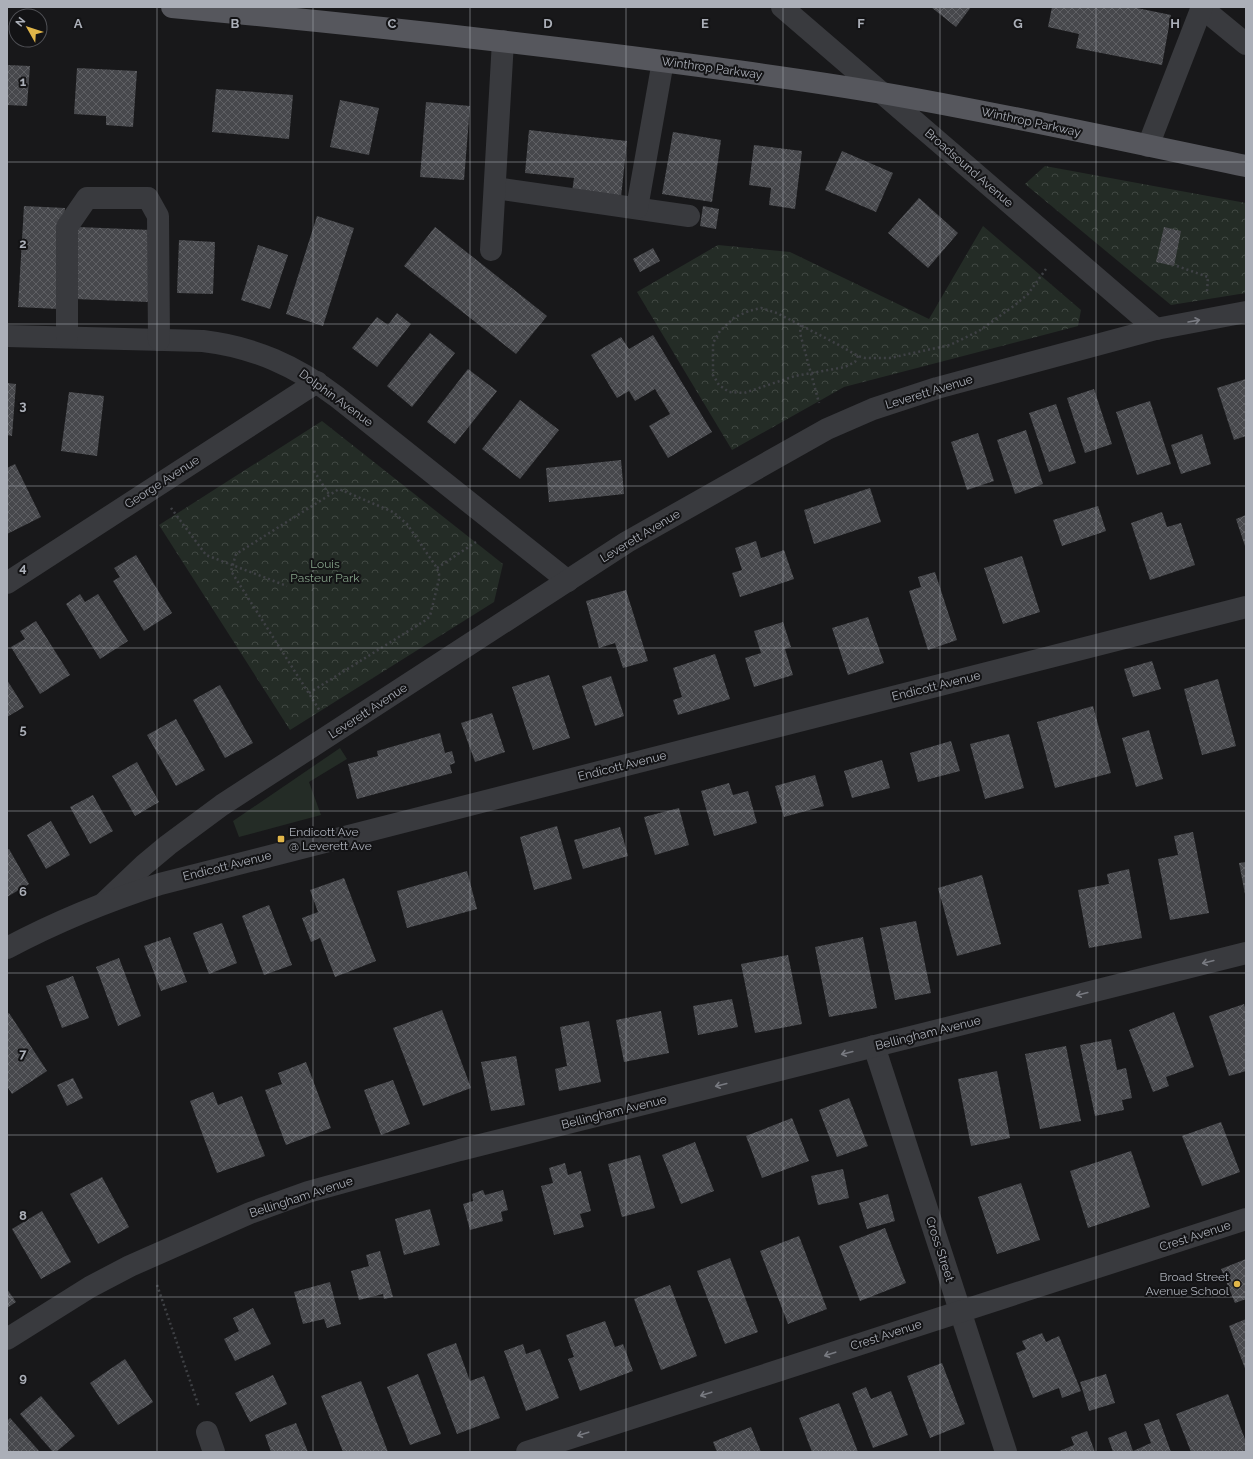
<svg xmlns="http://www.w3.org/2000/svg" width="1253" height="1459" font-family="Raleway,sans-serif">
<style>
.green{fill:#242c26}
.forest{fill:url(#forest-crowns)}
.building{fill:url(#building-cross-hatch)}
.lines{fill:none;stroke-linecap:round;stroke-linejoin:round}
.path{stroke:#3f4145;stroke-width:2.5;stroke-dasharray:2 3;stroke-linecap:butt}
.minor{stroke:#393a3e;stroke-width:22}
.major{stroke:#56575d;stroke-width:22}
.oneway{stroke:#787a81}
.grid{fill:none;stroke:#abafb8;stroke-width:1;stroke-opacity:0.55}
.poi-dot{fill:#e1b649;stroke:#131315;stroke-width:1.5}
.labels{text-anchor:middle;stroke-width:4;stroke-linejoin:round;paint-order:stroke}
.street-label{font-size:12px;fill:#abafb8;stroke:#131315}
.park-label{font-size:12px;fill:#84a188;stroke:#131315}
.poi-label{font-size:12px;fill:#abafb8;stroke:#131315;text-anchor:start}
.grid-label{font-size:13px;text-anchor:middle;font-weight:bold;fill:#abafb8;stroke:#131315;stroke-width:4;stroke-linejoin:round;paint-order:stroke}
</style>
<defs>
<pattern id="forest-crowns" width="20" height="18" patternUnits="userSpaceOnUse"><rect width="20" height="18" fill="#242c26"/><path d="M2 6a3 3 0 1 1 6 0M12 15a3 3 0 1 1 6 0" fill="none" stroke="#414843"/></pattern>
<pattern id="building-cross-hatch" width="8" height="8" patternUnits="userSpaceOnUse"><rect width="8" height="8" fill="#47484c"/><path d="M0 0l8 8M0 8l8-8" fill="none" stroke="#5f6064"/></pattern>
</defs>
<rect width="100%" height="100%" fill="#18181a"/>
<polygon class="green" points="340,748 347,759 309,782 321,815 239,837 233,821"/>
<g class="forest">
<polygon points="1045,166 1246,203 1246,293 1171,305 1025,184"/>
<polygon points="983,226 1081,310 1078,326 844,387 732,450 637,292 718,245 790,252 929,319"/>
<polygon points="322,421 503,564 494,602 290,730 159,525"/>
</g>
<g class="building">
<polygon points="931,7 971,7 956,27"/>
<polygon points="1052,7 1132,7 1171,15 1162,65 1076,48 1079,34 1048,27"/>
<polygon points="7,65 30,66 27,106 7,105"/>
<polygon points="77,68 137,71 133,127 106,125 106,116 74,114"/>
<polygon points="216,89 293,95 289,139 212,132"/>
<polygon points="340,100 379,108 369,155 330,147"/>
<polygon points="426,102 470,106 464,180 420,177"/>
<polygon points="529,130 627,141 621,197 572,192 574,178 525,173"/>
<polygon points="673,132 721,140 712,202 662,194"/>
<polygon points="754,145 802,151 795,209 769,205 771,188 749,185"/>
<polygon points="842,151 893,173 876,212 825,190"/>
<polygon points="919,198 958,233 928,268 888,233"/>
<polygon points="24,206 65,208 59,309 18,307"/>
<polygon points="703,206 719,209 716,229 700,226"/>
<polygon points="317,216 354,228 323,326 286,314"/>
<polygon points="78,227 151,230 148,302 75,299"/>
<polygon points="435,227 547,316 516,354 404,266"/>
<polygon points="1164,227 1181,231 1174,266 1156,262"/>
<polygon points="179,240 215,242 213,294 177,293"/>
<polygon points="258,245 288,255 270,309 241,300"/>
<polygon points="653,248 660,261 640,272 633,259"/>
<polygon points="397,313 411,324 377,367 352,348 377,317 388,325"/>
<polygon points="430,333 455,353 412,407 387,386"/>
<polygon points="653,335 712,432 668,458 649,426 670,414 655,389 635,401 629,391 617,398 591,355 621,337 629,349"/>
<polygon points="468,369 497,391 455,444 427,422"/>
<polygon points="1246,379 1246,436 1234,440 1217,388"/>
<polygon points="7,383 16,384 12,436 7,435"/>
<polygon points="1094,389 1112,444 1085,453 1067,398"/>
<polygon points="69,392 104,396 97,456 61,451"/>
<polygon points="520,400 559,430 520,479 482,449"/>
<polygon points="1150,401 1171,464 1137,475 1116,412"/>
<polygon points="1056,404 1076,463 1049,472 1029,413"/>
<polygon points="1026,430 1043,484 1015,494 997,440"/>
<polygon points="978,433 994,481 967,490 951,442"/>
<polygon points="1202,434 1211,464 1181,474 1171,445"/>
<polygon points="621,460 624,494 549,502 546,468"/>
<polygon points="15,464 41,517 7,534 7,468"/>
<polygon points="870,488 881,522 814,544 804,510"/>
<polygon points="1098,506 1106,531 1062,546 1053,520"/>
<polygon points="1162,512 1167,527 1181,523 1195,565 1150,580 1131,523"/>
<polygon points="1246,515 1246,549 1236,519"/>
<polygon points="756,541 761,558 784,550 794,579 740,597 732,573 742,570 735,548"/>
<polygon points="136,555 172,613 144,631 113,581 120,577 114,568"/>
<polygon points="1022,556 1040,612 1003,624 984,568"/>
<polygon points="935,572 957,640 928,650 909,591 921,587 918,577"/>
<polygon points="626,590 648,661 623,668 615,643 599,648 586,601"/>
<polygon points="80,594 85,602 98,594 128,641 100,659 66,604"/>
<polygon points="868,617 884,663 848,675 832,628"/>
<polygon points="36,621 70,675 40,694 11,647 25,639 20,631"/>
<polygon points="783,622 791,647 785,649 793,675 754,687 745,658 761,653 754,631"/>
<polygon points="715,654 730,699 678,715 673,700 682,697 673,668"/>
<polygon points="1152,661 1161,689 1133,697 1124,669"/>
<polygon points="549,675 570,738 533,750 512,687"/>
<polygon points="611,676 624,716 595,726 582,686"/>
<polygon points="1218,679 1236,746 1202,755 1184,689"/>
<polygon points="7,680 24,707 7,717"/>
<polygon points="220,685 253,743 225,758 193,700"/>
<polygon points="1093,706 1111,773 1055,788 1037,722"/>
<polygon points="492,713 505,752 475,762 461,723"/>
<polygon points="176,719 205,770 176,786 147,735"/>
<polygon points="1149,730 1163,779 1136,787 1122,738"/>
<polygon points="440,733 445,753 452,751 455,763 450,765 452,773 357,799 348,764 378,756 377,751"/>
<polygon points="1009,734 1024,788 985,799 970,744"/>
<polygon points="951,741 960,771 918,782 910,753"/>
<polygon points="882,760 890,788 852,798 844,771"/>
<polygon points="137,762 159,802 135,816 112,776"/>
<polygon points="815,775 824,806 784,817 775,786"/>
<polygon points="729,783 733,795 748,791 757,823 714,836 701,791"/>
<polygon points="93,795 113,831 90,844 70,807"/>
<polygon points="679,808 689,845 655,855 644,817"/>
<polygon points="51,821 70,855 46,869 27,835"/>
<polygon points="557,826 572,879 534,890 520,837"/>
<polygon points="620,827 628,856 583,869 574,840"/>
<polygon points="1193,832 1209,913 1170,920 1158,859 1178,855 1174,836"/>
<polygon points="9,849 29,884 7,897 7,850"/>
<polygon points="1246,862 1246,894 1245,894 1239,863"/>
<polygon points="1129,869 1142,938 1089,948 1078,890 1109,884 1107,874"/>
<polygon points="467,871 477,909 407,928 397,891"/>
<polygon points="982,875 1001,944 957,956 938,888"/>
<polygon points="344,878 376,961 335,977 320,938 311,942 302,918 318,912 310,890"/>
<polygon points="269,905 292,965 264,975 242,916"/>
<polygon points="916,921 931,993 895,1000 880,928"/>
<polygon points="222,923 237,963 209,974 193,933"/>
<polygon points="170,937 187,982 161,991 144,946"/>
<polygon points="863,937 877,1008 829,1017 815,947"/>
<polygon points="788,955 802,1024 755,1033 741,964"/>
<polygon points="119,958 141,1016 118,1026 96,967"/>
<polygon points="73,976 89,1018 62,1028 46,986"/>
<polygon points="732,999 738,1027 698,1035 693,1006"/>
<polygon points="1244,1004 1246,1011 1246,1071 1229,1076 1209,1016"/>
<polygon points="442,1010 471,1088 423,1106 393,1028"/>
<polygon points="661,1011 669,1053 624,1062 616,1020"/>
<polygon points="1174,1012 1194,1067 1166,1077 1169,1086 1153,1092 1129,1030"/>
<polygon points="9,1013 47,1071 12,1094 7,1086 7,1014"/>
<polygon points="589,1021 601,1082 559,1091 555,1069 567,1066 560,1027"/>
<polygon points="1111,1039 1117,1070 1126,1068 1132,1098 1122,1100 1124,1110 1095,1116 1080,1045"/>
<polygon points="1066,1046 1081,1121 1040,1129 1025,1054"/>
<polygon points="516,1056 525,1105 491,1111 481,1062"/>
<polygon points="306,1062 331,1128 286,1145 265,1090 282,1084 278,1073"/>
<polygon points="997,1071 1010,1138 971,1146 958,1079"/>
<polygon points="73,1078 83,1098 67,1106 57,1085"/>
<polygon points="393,1080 410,1124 381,1135 364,1090"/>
<polygon points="213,1092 218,1105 242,1096 265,1156 217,1173 190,1101"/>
<polygon points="849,1098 868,1146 837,1157 819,1110"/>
<polygon points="792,1118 809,1161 762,1178 746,1136"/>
<polygon points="1221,1122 1240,1172 1202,1186 1182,1136"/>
<polygon points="695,1142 714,1191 681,1204 662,1155"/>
<polygon points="1131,1151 1150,1207 1088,1228 1070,1171"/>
<polygon points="640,1155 655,1208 622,1217 608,1164"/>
<polygon points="565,1163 568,1175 581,1171 591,1211 580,1214 584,1227 554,1235 541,1186 553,1183 549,1168"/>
<polygon points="843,1169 849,1198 818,1205 811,1176"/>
<polygon points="102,1177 129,1227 98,1244 70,1194"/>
<polygon points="1021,1183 1040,1240 997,1254 978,1197"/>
<polygon points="483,1190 485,1195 503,1190 508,1210 501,1212 503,1221 470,1230 463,1204 473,1201 472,1194"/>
<polygon points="888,1194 895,1221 867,1229 859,1203"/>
<polygon points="430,1209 440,1245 404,1255 395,1219"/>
<polygon points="42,1211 71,1262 41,1279 12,1229"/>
<polygon points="885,1228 906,1283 860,1301 839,1246"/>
<polygon points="799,1236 827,1309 788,1324 760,1251"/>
<polygon points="380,1251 393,1297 384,1299 383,1294 359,1300 351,1271 369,1266 366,1255"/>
<polygon points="730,1258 758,1332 725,1344 697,1271"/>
<polygon points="1246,1259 1246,1299 1235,1303 1221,1269"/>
<polygon points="330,1282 341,1324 327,1328 324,1319 303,1324 294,1292"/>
<polygon points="670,1285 697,1356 661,1370 634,1299"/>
<polygon points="7,1289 16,1302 7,1308"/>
<polygon points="253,1308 271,1344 235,1361 224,1339 239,1331 233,1318"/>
<polygon points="1246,1319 1246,1371 1229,1326"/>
<polygon points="605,1321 615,1347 623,1344 633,1371 580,1391 568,1359 574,1357 566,1335"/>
<polygon points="1042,1333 1046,1342 1059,1336 1081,1391 1062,1398 1059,1388 1033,1398 1016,1353 1026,1349 1022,1341"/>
<polygon points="456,1343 470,1381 484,1376 500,1418 457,1434 427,1354"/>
<polygon points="523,1344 526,1354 540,1349 559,1398 526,1411 504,1351"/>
<polygon points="125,1359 153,1402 118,1425 90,1383"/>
<polygon points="942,1363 965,1424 930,1438 907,1376"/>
<polygon points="418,1374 441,1434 410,1445 387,1387"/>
<polygon points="1106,1374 1115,1403 1089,1411 1080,1382"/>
<polygon points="273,1375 287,1404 250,1422 235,1393"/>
<polygon points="361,1381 388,1452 343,1452 321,1396"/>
<polygon points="866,1387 871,1399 891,1391 908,1435 873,1448 852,1393"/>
<polygon points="1228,1394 1246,1442 1246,1452 1191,1452 1176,1414"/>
<polygon points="41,1396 75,1436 56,1452 53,1452 20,1414"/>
<polygon points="839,1403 858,1452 812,1452 799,1418"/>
<polygon points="10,1418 40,1452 7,1452 7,1421"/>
<polygon points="1159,1419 1171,1452 1113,1452 1108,1438 1126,1431 1133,1451 1151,1443 1144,1424"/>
<polygon points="296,1423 308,1452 271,1452 265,1435"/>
<polygon points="751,1427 761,1452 717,1452 713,1442"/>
<polygon points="1087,1431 1095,1452 1057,1452 1074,1445 1071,1437"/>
</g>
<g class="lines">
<g class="path">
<polyline points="1177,266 1208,277 1207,291"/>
<polyline points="801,325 800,333 819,403"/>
<polyline points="858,356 855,362 845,367 795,376 744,393 729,392 719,385 713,375 713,343 720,331 735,317 749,311 761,308 777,313 837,344 858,356 865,358 890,358 950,345 979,331 1015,305 1028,294 1046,269"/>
<polyline points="314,471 330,496"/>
<polyline points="171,508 206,555 287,586"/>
<polyline points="437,568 476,542"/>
<polyline points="309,693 426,620 430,616 439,579 439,574 437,568 407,524 393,512 339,489 236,554 231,571 320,711"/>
<polyline points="157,1285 199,1407"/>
</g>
<g class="minor">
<polyline points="782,7 1156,329"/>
<polyline points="1201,7 1246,44"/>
<polyline points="1148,146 1202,7"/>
<polyline points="495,188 689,216"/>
<polyline points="637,208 663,61"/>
<polyline points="491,250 503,41"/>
<path d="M7,336L203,341C254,347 296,366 337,397L568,581"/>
<polyline points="67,337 67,227 87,198 148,198 158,216 159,340"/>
<polyline points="7,583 317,382"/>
<polyline points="104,903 144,865 168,845 222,805 627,542 827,429 873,409 937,388 1156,329 1246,312"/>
<path d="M7,948C56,922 107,901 160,884L1246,607"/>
<polyline points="874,1046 1006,1452"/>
<polyline points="7,1339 90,1287 130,1266 250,1213 308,1192 460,1150 1246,953"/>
<polyline points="207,1432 214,1452"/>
<polyline points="527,1452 1246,1219"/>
</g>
<path class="major" d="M172,7C323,21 473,37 623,56C709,67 796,78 882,93C1004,114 1125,141 1246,166"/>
</g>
<defs><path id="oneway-shaft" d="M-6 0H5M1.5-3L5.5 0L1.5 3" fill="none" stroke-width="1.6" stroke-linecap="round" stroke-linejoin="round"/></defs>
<g class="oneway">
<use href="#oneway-shaft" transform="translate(1194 321) rotate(-10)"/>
<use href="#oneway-shaft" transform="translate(1208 962) rotate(166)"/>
<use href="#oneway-shaft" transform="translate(1082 994) rotate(166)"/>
<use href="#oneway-shaft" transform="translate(847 1053) rotate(166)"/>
<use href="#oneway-shaft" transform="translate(721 1085) rotate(166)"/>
<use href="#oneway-shaft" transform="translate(830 1354) rotate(162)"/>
<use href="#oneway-shaft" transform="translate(706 1394) rotate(162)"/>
<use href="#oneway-shaft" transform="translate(583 1434) rotate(162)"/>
</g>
<path class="grid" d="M157,7V1452M313,7V1452M470,7V1452M626,7V1452M783,7V1452M940,7V1452M1096,7V1452M7,162H1246M7,324H1246M7,486H1246M7,648H1246M7,811H1246M7,973H1246M7,1135H1246M7,1297H1246"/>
<g class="poi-dot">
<rect x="277" y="835" width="8" height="8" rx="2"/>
<circle cx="1237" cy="1284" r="4"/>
</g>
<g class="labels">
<g class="street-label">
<text transform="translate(712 68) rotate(8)" y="4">Winthrop Parkway</text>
<text transform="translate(1031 122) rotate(12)" y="4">Winthrop Parkway</text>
<text transform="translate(969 168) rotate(41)" y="4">Broadsound Avenue</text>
<text transform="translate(929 392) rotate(-17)" y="4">Leverett Avenue</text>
<text transform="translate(336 398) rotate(36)" y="4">Dolphin Avenue</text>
<text transform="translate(162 482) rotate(-33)" y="4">George Avenue</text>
<text transform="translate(640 536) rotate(-31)" y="4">Leverett Avenue</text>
<text transform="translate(936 686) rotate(-14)" y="4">Endicott Avenue</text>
<text transform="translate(368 711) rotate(-33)" y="4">Leverett Avenue</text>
<text transform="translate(622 766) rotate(-14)" y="4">Endicott Avenue</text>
<text transform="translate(227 866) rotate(-14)" y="4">Endicott Avenue</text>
<text transform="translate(928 1033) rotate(-14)" y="4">Bellingham Avenue</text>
<text transform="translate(614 1112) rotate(-14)" y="4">Bellingham Avenue</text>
<text transform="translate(301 1197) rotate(-18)" y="4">Bellingham Avenue</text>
<text transform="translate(1195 1236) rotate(-18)" y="4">Crest Avenue</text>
<text transform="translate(940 1249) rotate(72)" y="4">Cross Street</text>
<text transform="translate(886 1335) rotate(-18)" y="4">Crest Avenue</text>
</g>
<g class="park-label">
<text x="325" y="568">Louis<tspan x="325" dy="14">Pasteur Park</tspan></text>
</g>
<g class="poi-label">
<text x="289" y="836">Endicott Ave<tspan x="289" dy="14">@ Leverett Ave</tspan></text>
<text x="1229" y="1281" text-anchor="end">Broad Street<tspan x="1229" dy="14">Avenue School</tspan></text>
</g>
</g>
<g class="grid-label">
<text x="78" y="28">A</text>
<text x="235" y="28">B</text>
<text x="392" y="28">C</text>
<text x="548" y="28">D</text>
<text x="705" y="28">E</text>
<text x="861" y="28">F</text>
<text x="1018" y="28">G</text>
<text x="1175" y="28">H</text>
<text x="23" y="86">1</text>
<text x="23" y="248">2</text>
<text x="23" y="410">3</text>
<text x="23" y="572">4</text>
<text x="23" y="734">5</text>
<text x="23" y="896">6</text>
<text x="23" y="1058">7</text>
<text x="23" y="1220">8</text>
<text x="23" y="1382">9</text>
</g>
<rect width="1253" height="1459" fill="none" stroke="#abafb8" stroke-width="16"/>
<g transform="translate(28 28) rotate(309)"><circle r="19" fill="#131315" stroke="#505156"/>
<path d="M0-3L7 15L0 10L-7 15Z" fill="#e1b649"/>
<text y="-6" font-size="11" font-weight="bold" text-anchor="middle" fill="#abafb8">N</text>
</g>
</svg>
